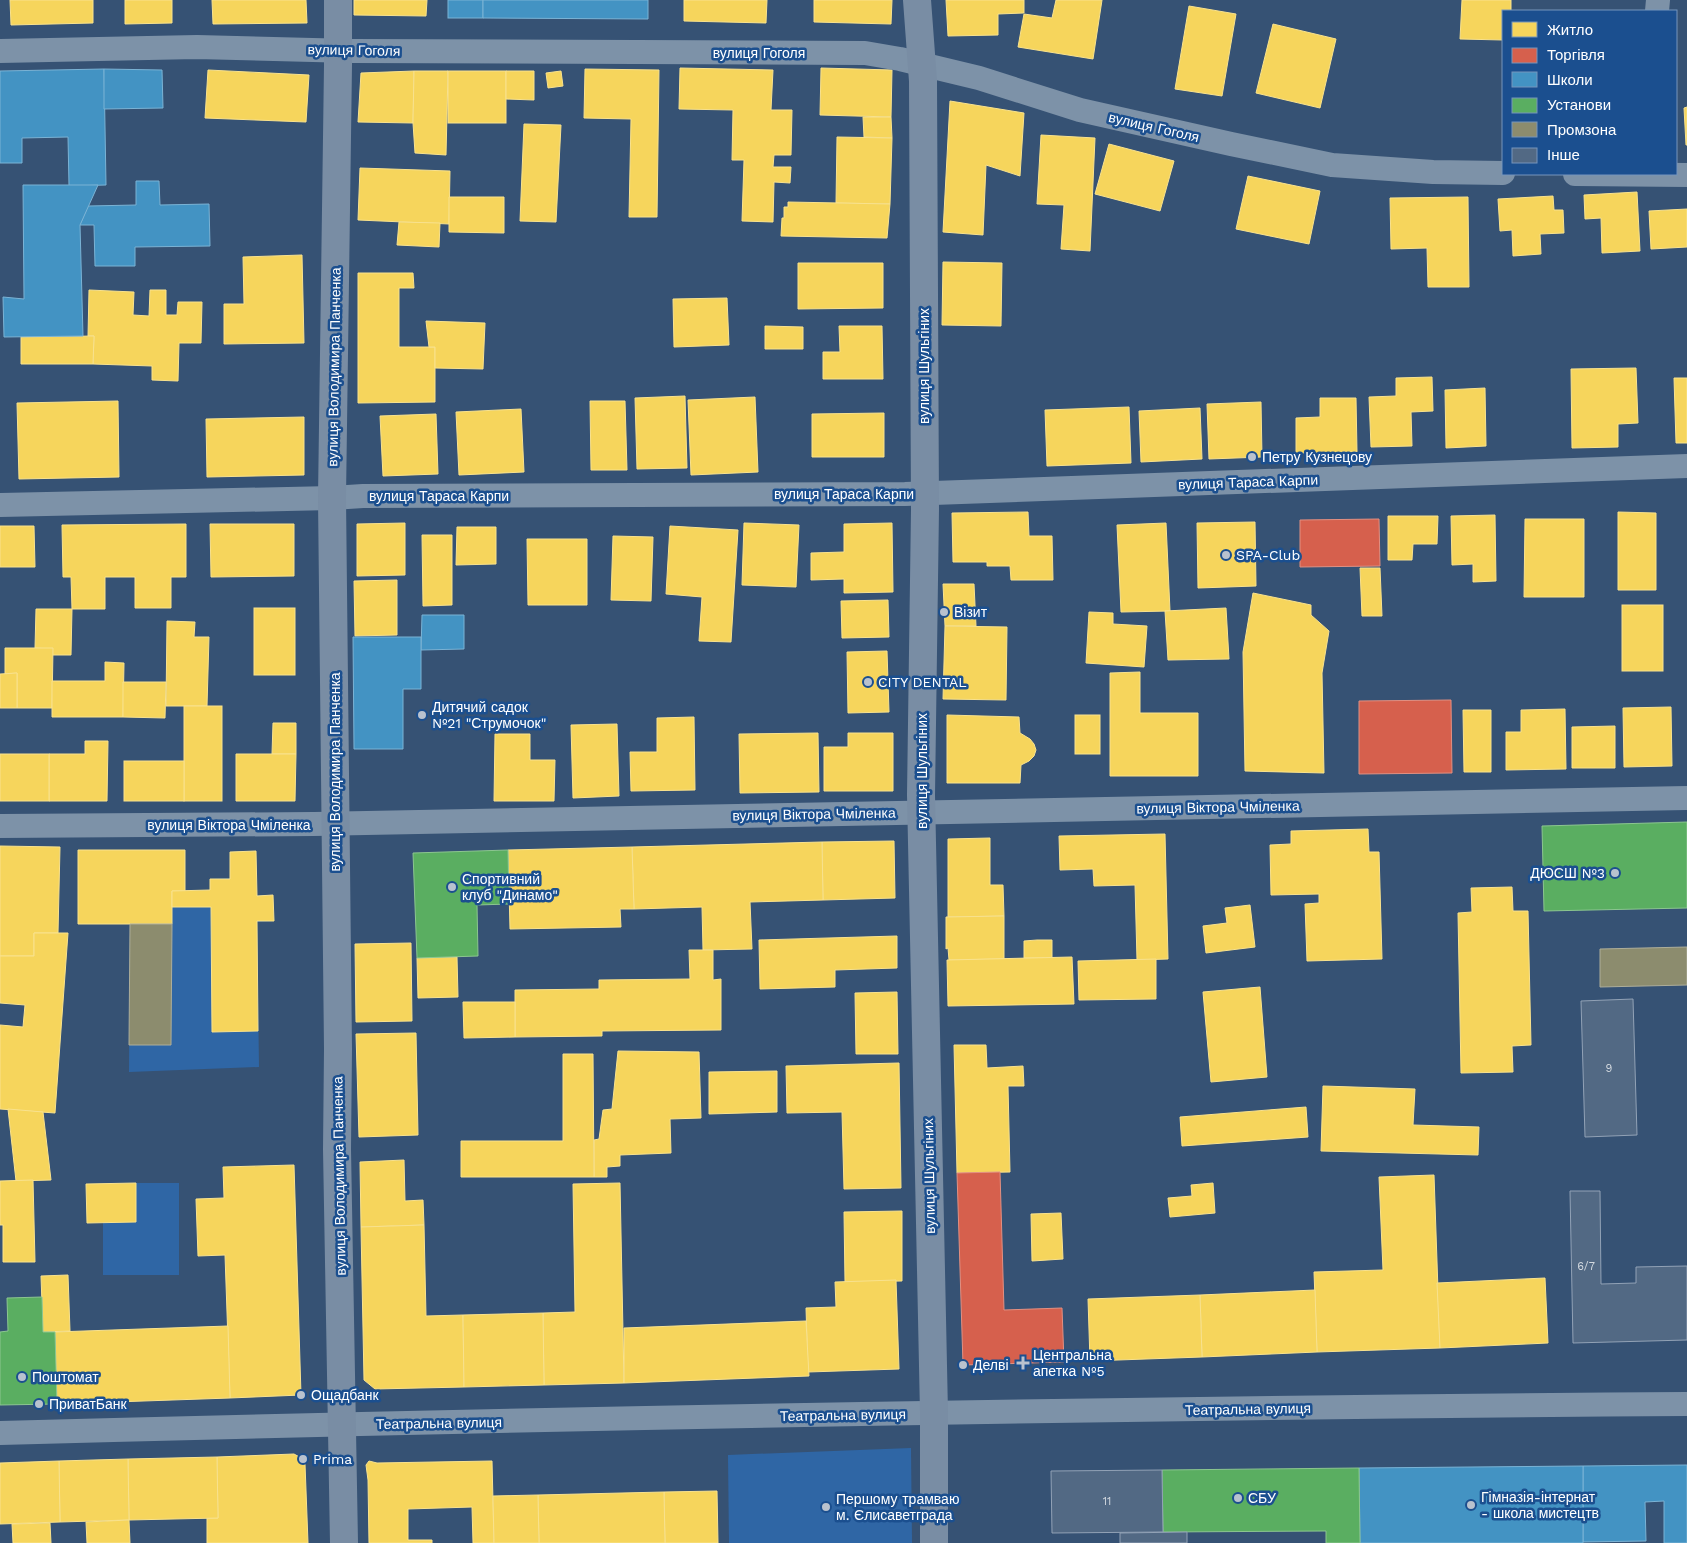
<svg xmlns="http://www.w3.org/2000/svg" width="1687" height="1543" font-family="'Work Sans',sans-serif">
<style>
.green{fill:#2f66a5}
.homes{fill:#f6d55c;stroke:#f9e28d}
.shops{fill:#d6604d;stroke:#e29082}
.schools{fill:#4393c3;stroke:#7bb3d5}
.public{fill:#5aae61;stroke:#8cc690}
.industry{fill:#8c8c6e;stroke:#aeae9a}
.building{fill:#526984;stroke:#92a2b6}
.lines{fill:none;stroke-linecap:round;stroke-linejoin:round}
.street{stroke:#7d92a8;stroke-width:24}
.secondary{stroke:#798da4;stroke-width:28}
.poi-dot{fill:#b9c2ce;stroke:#1b4f8f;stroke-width:2}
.labels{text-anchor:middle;stroke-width:5;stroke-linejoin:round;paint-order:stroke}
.number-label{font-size:11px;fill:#d4dae0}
.street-label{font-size:14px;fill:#fff;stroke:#1b4f8f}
.poi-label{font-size:14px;fill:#fff;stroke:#1b4f8f;text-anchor:start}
</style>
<rect width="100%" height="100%" fill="#365274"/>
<g class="green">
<polygon points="256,851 257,895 273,895 274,921 257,922 259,1067 129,1072 130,924 171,924 172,891 210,890 210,879 230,878 230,852"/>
<polygon points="136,1183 179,1183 179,1275 103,1275 103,1223 136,1222"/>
<polygon points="911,1448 912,1543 729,1543 728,1455"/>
</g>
<g class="homes">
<polygon points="10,0 93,0 93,23 11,25"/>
<polygon points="125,0 172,0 172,23 125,24"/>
<polygon points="212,0 306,0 307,23 213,24"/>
<polygon points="354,0 427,0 426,16 354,15"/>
<polygon points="684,0 767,0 766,23 684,21"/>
<polygon points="814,0 892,0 891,24 814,22"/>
<polygon points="946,0 1024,0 1024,13 998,14 998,35 948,36"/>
<polygon points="1056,0 1102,0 1093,59 1018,47 1024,14 1052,18"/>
<polygon points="1462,0 1511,0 1511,11 1503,11 1503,40 1460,39"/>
<polygon points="1189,6 1236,14 1222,96 1175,89"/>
<polygon points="1273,24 1336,39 1320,108 1256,93"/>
<polygon points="680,68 773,70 771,110 792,110 791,155 774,155 773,167 791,167 790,183 774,182 773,222 742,221 744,160 732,160 733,110 679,109"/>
<polygon points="821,68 892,70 891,117 820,115"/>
<polygon points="585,69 659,70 657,217 629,217 631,119 584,118"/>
<polygon points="208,70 309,75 306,122 205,118"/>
<polygon points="414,71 413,123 358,122 361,73"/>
<polygon points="414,71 448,71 446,155 415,153 413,123"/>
<rect x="448" y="71" width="58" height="52"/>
<polygon points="506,71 534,71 534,100 506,99"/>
<polygon points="561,71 563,86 548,88 546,73"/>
<polygon points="950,101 1024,113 1020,176 986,165 983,235 943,232"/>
<polygon points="1687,107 1687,145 1686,145 1684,108"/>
<polygon points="863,117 891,117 892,138 864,137"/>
<polygon points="524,124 561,125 556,222 520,221"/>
<polygon points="1041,135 1095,138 1090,251 1061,249 1064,205 1037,204"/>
<polygon points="837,137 892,138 890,204 836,203"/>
<polygon points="1109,144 1174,161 1160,211 1095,194"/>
<polygon points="360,168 450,171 449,224 358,220"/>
<polygon points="1248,176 1320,191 1309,244 1236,229"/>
<polygon points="1637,192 1640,251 1602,253 1601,218 1585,219 1584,195"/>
<polygon points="1553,196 1554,210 1563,210 1564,233 1540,234 1541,254 1513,256 1512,230 1500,231 1498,199"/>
<polygon points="449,197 504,197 504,233 449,232"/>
<polygon points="1468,197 1469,287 1428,287 1427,248 1391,249 1390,198"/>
<polygon points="788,202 890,204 887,238 781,236 782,218 784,218 784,207 788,207"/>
<polygon points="1687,209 1687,247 1651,249 1649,211"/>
<polygon points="399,222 440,223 439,247 397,245"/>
<polygon points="302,255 304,343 224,344 224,304 244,304 243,257"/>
<polygon points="943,262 1002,263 1001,326 942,325"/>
<polygon points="798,263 883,263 883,308 798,309"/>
<polygon points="358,273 413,273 414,288 399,288 399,347 435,347 435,402 358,403"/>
<polygon points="89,290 134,292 133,315 149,316 150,290 166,290 166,315 177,315 178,302 202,302 201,343 179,343 178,381 152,380 152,366 93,364 94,336 88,336"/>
<polygon points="727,298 729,345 674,347 673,299"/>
<polygon points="426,321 485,323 483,369 435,368 435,347 429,347"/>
<polygon points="765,326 803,327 803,349 765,349"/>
<polygon points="839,326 882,326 883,379 823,379 823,352 840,352"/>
<polygon points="94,336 93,364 21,364 21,337"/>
<polygon points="1636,368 1638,423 1618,424 1618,447 1572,448 1571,369"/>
<polygon points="1432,377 1433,411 1411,412 1412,446 1371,447 1369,397 1396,396 1396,378"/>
<polygon points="1674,378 1687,378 1687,443 1676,443"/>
<polygon points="1485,388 1486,446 1446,448 1445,390"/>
<polygon points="685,396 687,468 637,469 635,398"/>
<polygon points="755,397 758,472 691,475 688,400"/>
<polygon points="1320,398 1356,398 1357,452 1296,453 1296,418 1320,417"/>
<polygon points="118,401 119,477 19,479 17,403"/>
<polygon points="590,401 625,401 627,470 591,470"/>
<polygon points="1261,402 1262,457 1209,459 1207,404"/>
<polygon points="1129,407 1131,463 1047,466 1045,410"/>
<polygon points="1200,408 1202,459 1141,462 1139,411"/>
<polygon points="521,409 524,472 459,475 456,412"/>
<polygon points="884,413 884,457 812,457 812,414"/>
<polygon points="436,414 438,474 383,476 380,416"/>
<polygon points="304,417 304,475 207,477 206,419"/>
<polygon points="1028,512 1029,536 1052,536 1053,580 1011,580 1010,566 987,566 987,562 953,562 952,513"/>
<polygon points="1618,512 1656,513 1656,590 1618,590"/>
<polygon points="1495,515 1496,581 1473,582 1473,564 1452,565 1451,516"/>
<polygon points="1388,516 1438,516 1437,544 1413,544 1412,560 1388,560"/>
<polygon points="1525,519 1584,519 1584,597 1524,597"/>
<polygon points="1255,522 1256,586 1198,588 1197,523"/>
<polygon points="405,523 405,575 357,576 357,524"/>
<polygon points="744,523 799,525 796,587 742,585"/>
<polygon points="892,523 893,592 844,593 844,579 811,580 811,553 844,552 844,524"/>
<polygon points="1166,523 1170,611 1121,612 1117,525"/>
<polygon points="186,524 186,577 171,577 171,608 135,608 135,577 105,577 105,609 72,609 71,577 63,577 62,525"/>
<polygon points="210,524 294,524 294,576 211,577"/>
<polygon points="0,526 34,526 35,567 0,567"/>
<polygon points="670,526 738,530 731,642 699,641 702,597 666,594"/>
<polygon points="457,527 496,527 496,564 456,565"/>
<polygon points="422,535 452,535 452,605 423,606"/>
<polygon points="613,536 653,537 651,601 611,600"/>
<polygon points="527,539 587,539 587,605 528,605"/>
<polygon points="1360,568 1380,568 1382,616 1362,616"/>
<polygon points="397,580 397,635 355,636 354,581"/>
<polygon points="943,584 974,584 976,626 945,626"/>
<polygon points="1253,593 1311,605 1311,615 1329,631 1322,673 1324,773 1245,771 1243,652"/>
<polygon points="888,600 889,637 842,638 841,601"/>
<rect x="1622" y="605" width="41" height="66"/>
<rect x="254" y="608" width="41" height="67"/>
<polygon points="1226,608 1229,659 1168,660 1165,611"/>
<polygon points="36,609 72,609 71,655 52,655 52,649 35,648"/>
<polygon points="1089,612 1113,613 1113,624 1147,626 1144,667 1086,663"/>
<polygon points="167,621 195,622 194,637 209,637 207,706 166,706"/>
<polygon points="945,626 1007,627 1006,700 943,699"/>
<polygon points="5,648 53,648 52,708 17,708 17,673 5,674"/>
<polygon points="887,651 889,712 848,713 847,652"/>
<polygon points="105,662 124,663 123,717 52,717 52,681 105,681"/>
<polygon points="1140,672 1140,713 1198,713 1198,776 1110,776 1110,673"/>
<polygon points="17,673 17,708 0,708 0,674"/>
<polygon points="123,682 166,682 165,718 123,717"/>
<rect x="184" y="706" width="38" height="95"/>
<polygon points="1671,707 1672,766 1624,767 1623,708"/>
<polygon points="1565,709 1566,769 1506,770 1506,732 1521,732 1521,710"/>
<polygon points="1463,710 1491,710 1491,772 1464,772"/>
<polygon points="947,715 1019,717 1020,733 1030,739 1034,744 1036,750 1034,756 1029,761 1021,765 1020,783 947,783"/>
<rect x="1075" y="715" width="25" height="39"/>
<polygon points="694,717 695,790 631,791 630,752 657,752 657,718"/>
<polygon points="273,723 296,723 296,754 272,754"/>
<polygon points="617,724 619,796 573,798 571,725"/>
<polygon points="1615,726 1615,768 1572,768 1572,727"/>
<polygon points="818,733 819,792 740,793 739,734"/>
<polygon points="848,733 893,733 893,791 824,791 824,747 848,747"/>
<polygon points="495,734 530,734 530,760 555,760 554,801 494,801"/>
<polygon points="85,741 108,741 107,801 49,801 49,754 85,754"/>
<rect x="0" y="754" width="49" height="47"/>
<polygon points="236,754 296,754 295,801 236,801"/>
<rect x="124" y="761" width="60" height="40"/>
<polygon points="1368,829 1369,852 1379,852 1382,959 1307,961 1305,904 1319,903 1319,894 1271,895 1270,845 1291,844 1291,831"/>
<polygon points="1165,834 1168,959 1137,960 1135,885 1094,886 1093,869 1060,870 1059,836"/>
<polygon points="990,838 990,885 1003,885 1004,916 948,917 948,839"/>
<polygon points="894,841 895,898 823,900 822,842"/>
<polygon points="822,842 823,900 750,902 752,949 703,950 702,907 634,909 632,847"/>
<polygon points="0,846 60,847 58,933 34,933 34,956 0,956"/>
<polygon points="632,847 634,909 620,909 621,927 510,929 508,850"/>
<polygon points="78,850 185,850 185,891 172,891 172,924 78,924"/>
<polygon points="256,851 257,896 273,895 274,921 257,921 258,1031 212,1032 211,907 172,907 172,891 210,890 210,879 230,879 230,852"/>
<polygon points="1512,887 1513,911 1528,911 1531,1045 1512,1046 1513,1072 1461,1073 1458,913 1472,912 1471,888"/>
<polygon points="1250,905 1255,947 1206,953 1203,926 1227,923 1225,908"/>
<polygon points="1004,916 1004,959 949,960 948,948 946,949 946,917"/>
<polygon points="34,933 68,933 55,1113 0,1109 0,1025 23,1027 25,1005 0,1003 0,956 34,956"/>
<polygon points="897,936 897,968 835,970 835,987 760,989 759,940"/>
<polygon points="1037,940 1052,940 1052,958 1024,958 1024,941"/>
<polygon points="411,943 412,1021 356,1022 355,944"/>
<polygon points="689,950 713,950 713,980 721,979 721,1030 602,1031 602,1036 515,1037 515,990 599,989 599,980 690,979"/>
<polygon points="457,957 458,997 418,998 417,958"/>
<polygon points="1072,957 1074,1004 948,1006 947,960"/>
<polygon points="1156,959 1156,999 1079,1000 1078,961"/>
<polygon points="1260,987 1267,1077 1211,1082 1203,992"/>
<polygon points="897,992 898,1054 856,1054 855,993"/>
<polygon points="463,1002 515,1002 515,1037 464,1038"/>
<polygon points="416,1033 418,1135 359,1137 356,1034"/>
<polygon points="954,1045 986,1045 987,1068 1023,1066 1024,1086 1008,1086 1010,1172 957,1173"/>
<polygon points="618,1051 699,1052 701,1118 670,1119 671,1153 620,1155 620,1166 607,1167 607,1177 594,1177 594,1140 599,1139 603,1110 612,1109"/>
<polygon points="563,1054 593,1054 594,1177 461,1177 461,1141 563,1141"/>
<polygon points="899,1063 901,1188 844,1189 842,1112 787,1113 786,1066"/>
<polygon points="777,1071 777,1112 709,1114 709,1072"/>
<polygon points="1323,1086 1415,1089 1413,1125 1479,1127 1478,1155 1321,1151"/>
<polygon points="1306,1107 1308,1137 1182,1146 1180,1117"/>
<polygon points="8,1109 43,1112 51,1180 16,1181"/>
<polygon points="404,1160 405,1201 423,1200 424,1225 361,1227 360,1162"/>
<polygon points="294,1165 301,1395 230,1398 225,1255 198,1256 196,1199 224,1198 223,1167"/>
<polygon points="1434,1175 1440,1348 1317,1352 1314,1272 1383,1270 1379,1177"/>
<polygon points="33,1180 35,1262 3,1262 3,1225 0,1225 0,1181"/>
<polygon points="136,1183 136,1222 87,1223 86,1184"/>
<polygon points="620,1183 624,1383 544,1385 543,1313 575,1312 573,1184"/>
<polygon points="1213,1183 1215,1213 1170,1217 1168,1198 1192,1196 1191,1185"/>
<polygon points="902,1211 902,1281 845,1282 844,1212"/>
<polygon points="1061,1213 1063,1259 1032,1261 1031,1214"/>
<polygon points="424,1225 426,1316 463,1315 464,1387 375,1389 364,1380 361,1227"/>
<polygon points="68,1275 70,1331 43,1332 41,1276"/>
<polygon points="1545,1278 1548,1343 1440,1348 1437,1283"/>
<polygon points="896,1280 899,1369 808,1372 806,1308 836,1307 835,1282"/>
<polygon points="1315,1290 1317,1352 1202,1357 1200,1295"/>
<polygon points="1200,1295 1202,1357 1090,1361 1088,1299"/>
<polygon points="543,1313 544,1385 464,1387 463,1315"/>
<polygon points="806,1321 809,1376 624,1383 624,1328"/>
<polygon points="228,1326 230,1398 57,1404 55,1332"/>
<polygon points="294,1454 303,1459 305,1464 308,1543 207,1543 207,1518 218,1518 217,1457"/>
<polygon points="217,1457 218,1518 129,1520 128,1459"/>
<polygon points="128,1459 129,1520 60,1522 59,1461"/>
<polygon points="59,1461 60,1522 0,1524 0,1463"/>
<polygon points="369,1461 377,1463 492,1461 494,1543 473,1543 472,1507 408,1509 408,1540 432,1540 432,1543 369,1543 368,1480 366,1465"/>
<polygon points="717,1491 718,1543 665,1543 664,1492"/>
<polygon points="664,1492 665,1543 539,1543 538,1495"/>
<polygon points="538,1495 539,1543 494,1543 493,1496"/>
<polygon points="129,1520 130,1543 87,1543 86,1522"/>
<polygon points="50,1523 51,1543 13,1543 12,1524"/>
</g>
<g class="shops">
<polygon points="1379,519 1380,566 1300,567 1300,520"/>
<polygon points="1451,700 1452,773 1359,774 1359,701"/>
<polygon points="1000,1172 1004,1310 1062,1308 1064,1362 963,1365 957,1173"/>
</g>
<g class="schools">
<rect x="448" y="0" width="35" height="18"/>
<polygon points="483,0 648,0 648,19 483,18"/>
<polygon points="104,69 106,185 69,186 68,137 22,138 22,163 0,163 0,71"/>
<polygon points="104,69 162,70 163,108 104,109"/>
<polygon points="136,181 159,181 160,205 209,204 210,246 135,247 135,266 95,266 94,225 80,225 88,206 136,205"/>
<polygon points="23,185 98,185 80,225 83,336 4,337 3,297 24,299"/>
<polygon points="422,615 464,615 464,649 421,650"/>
<polygon points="353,637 421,637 421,689 403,689 403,749 354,749"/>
<polygon points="1687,1465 1687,1543 1664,1543 1664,1501 1645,1502 1646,1541 1583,1542 1583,1466"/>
<polygon points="1583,1466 1583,1543 1360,1543 1359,1468"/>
</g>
<g class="public">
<polygon points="1687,822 1687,908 1544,911 1542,826"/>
<polygon points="508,850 509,904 477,905 478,956 417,958 413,853"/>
<polygon points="42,1297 43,1332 55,1332 57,1404 0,1405 0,1332 8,1331 7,1298"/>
<polygon points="1359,1468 1360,1543 1326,1543 1326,1531 1163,1532 1162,1470"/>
</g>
<g class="industry">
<polygon points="130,924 172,924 171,1045 129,1045"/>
<polygon points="1687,947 1687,985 1600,987 1600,949"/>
</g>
<g class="building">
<polygon points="1633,999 1637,1135 1585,1137 1581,1001"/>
<polygon points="1570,1191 1600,1191 1601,1284 1636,1283 1636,1267 1687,1266 1687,1340 1573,1343"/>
<polygon points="1162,1470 1163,1532 1052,1533 1051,1471"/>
<polygon points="1187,1532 1187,1543 1120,1543 1120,1533"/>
</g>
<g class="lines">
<g class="street">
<polyline points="1657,11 1658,0"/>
<polyline points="0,51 197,47 352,51 865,53 900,59 979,78 1080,110 1231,144 1332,165 1433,172 1503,173"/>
<polyline points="1575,174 1687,175"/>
<polyline points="0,505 332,498 363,496 905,494 1687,466"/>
<polyline points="0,826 314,824 1687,798"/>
<path d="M0,1433C562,1418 1125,1408 1687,1404"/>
</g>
<g class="secondary">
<polyline points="338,0 338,65 332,498 338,1049 337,1149 344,1543"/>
<polyline points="917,0 923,81 925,509 921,795 934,1413 934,1543"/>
</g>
</g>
<g class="poi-dot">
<circle cx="1252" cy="457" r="5"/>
<circle cx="1226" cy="555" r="5"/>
<circle cx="944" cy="612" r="5"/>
<circle cx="868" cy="682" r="5"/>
<circle cx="422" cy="715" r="5"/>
<circle cx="1615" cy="873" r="5"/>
<circle cx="452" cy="887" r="5"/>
<path d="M1020.5 1355.5h5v5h5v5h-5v5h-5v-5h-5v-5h5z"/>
<circle cx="963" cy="1365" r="5"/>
<circle cx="22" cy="1377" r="5"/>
<circle cx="301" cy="1395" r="5"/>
<circle cx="39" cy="1404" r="5"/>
<circle cx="303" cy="1459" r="5"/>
<circle cx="1238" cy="1498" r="5"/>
<circle cx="1471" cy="1505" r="5"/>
<circle cx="826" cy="1507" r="5"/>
</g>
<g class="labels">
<g class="number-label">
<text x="1609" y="1072">9</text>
<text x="1586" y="1270">6/7</text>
<text x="1107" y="1505">11</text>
</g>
<g class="street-label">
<text transform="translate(354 50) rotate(1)" y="5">вулиця Гоголя</text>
<text x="759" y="58">вулиця Гоголя</text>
<text transform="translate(1154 127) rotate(13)" y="5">вулиця Гоголя</text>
<text transform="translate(924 366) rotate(-90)" y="5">вулиця Шульгіних</text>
<text transform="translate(334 367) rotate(-89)" y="5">вулиця Володимира Панченка</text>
<text transform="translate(1248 482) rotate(-2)" y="5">вулиця Тараса Карпи</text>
<text x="844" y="499">вулиця Тараса Карпи</text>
<text x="439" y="501">вулиця Тараса Карпи</text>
<text transform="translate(922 771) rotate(-90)" y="5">вулиця Шульгіних</text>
<text transform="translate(335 772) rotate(-90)" y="5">вулиця Володимира Панченка</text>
<text transform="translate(1218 807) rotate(-1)" y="5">вулиця Віктора Чміленка</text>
<text transform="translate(814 814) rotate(-1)" y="5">вулиця Віктора Чміленка</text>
<text x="229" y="830">вулиця Віктора Чміленка</text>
<text transform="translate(339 1176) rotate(-91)" y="5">вулиця Володимира Панченка</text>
<text transform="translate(929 1176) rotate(-91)" y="5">вулиця Шульгіних</text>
<text transform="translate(1248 1409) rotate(-1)" y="5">Театральна вулиця</text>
<text transform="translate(843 1415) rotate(-1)" y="5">Театральна вулиця</text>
<text transform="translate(439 1423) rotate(-1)" y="5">Театральна вулиця</text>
</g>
<g class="poi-label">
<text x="1262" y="462">Петру Кузнецову</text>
<text x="1236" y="560">SPA-Club</text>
<text x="954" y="617">Візит</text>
<text x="878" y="687">CITY DENTAL</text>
<text x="432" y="712">Дитячий садок<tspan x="432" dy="16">№21 "Струмочок"</tspan></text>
<text x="1605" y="878" text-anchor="end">ДЮСШ №3</text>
<text x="462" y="884">Спортивний<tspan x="462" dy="16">клуб "Динамо"</tspan></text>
<text x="1033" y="1360">Центральна<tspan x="1033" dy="16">апетка №5</tspan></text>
<text x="973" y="1370">Делві</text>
<text x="32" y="1382">Поштомат</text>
<text x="311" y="1400">Ощадбанк</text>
<text x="49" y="1409">ПриватБанк</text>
<text x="313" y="1464">Prima</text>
<text x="1481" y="1502">Гімназія-інтернат<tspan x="1481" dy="16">- школа мистецтв</tspan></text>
<text x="1248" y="1503">СБУ</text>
<text x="836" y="1504">Першому трамваю<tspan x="836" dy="16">м. Єлисаветграда</tspan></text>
</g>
</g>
<rect x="1502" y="10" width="175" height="165" fill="#1b4f8f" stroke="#7695bc"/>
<rect x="1512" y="22" width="25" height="15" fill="#f6d55c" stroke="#7695bc"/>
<text x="1547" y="35" font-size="15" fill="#ffffff">Житло</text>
<rect x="1512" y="48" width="25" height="15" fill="#d6604d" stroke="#7695bc"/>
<text x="1547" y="60" font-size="15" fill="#ffffff">Торгівля</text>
<rect x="1512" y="72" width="25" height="15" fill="#4393c3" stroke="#7695bc"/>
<text x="1547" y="85" font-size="15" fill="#ffffff">Школи</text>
<rect x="1512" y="98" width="25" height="15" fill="#5aae61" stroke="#7695bc"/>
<text x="1547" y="110" font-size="15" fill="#ffffff">Установи</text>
<rect x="1512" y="122" width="25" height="15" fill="#8c8c6e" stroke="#7695bc"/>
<text x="1547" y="135" font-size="15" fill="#ffffff">Промзона</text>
<rect x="1512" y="148" width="25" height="15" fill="#526984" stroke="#7695bc"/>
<text x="1547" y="160" font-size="15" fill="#ffffff">Інше</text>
</svg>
